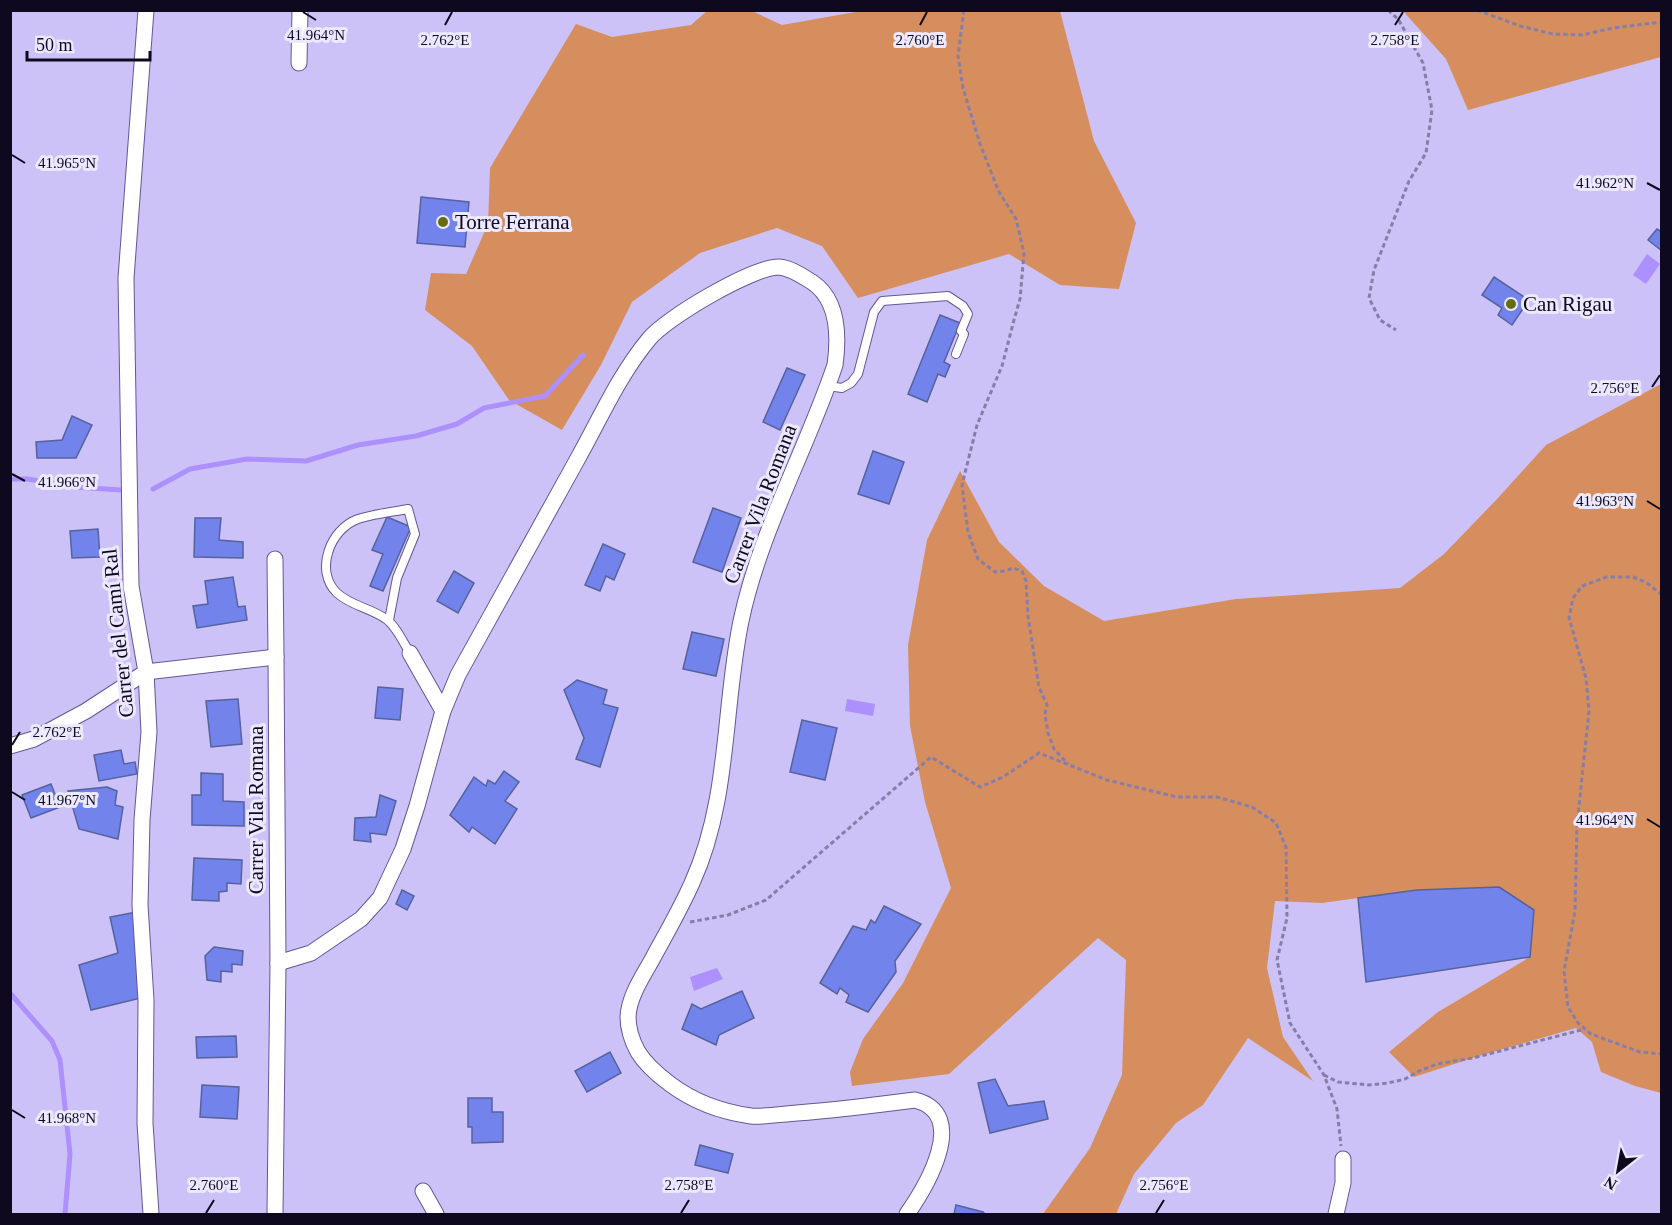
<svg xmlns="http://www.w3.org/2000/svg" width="1672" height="1225" font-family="Georgia,serif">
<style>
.green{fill:#d68e5e}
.water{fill:#ad90fe}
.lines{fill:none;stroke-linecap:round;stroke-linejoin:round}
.stream{stroke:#ad90fe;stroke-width:5}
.building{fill:#7283ec;stroke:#56629c;stroke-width:1.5}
.lane-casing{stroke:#665793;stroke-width:10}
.street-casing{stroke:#665793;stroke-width:17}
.path{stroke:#877ea8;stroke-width:3;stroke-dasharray:4.5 3;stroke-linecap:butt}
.lane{stroke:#fff;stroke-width:8}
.street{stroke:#fff;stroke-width:15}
.ticks{fill:none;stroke:#0f0920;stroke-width:2}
.poi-dot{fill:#656b0f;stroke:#ece8fd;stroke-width:2}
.labels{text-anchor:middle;stroke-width:6;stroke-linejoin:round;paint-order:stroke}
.poi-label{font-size:21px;fill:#0f0920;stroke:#ece8fd;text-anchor:start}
.street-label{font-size:21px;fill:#0f0920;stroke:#ece8fd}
.ticks-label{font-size:15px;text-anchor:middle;fill:#0f0920;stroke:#ece8fd;stroke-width:6;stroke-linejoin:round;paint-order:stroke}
</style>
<rect width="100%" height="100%" fill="#cdc2f7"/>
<g class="green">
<polygon points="707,11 752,11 782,25 861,11 1060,11 1094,141 1136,223 1119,289 1060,285 1009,254 858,298 822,246 777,228 700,253 632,302 601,365 562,430 509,400 472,346 425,310 431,273 466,274 488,224 490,168 576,24 612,37 691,25"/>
<polygon points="1403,11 1661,11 1661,57 1468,110 1446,59"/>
<polygon points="1661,384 1661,1093 1635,1086 1601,1072 1592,1042 1576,1028 1479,1056 1414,1077 1389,1052 1438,1012 1530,957 1534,910 1499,887 1417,890 1322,903 1275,901 1267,968 1283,1037 1313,1081 1248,1038 1203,1105 1176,1123 1134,1174 1116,1214 1043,1214 1090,1148 1122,1075 1126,960 1098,938 949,1074 852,1086 850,1072 863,1039 903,983 951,888 925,802 910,726 908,645 927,540 960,471 999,542 1044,586 1104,621 1236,599 1400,588 1444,554 1498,498 1546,445"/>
</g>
<g class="water">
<polygon points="1647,254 1660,264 1646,284 1633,275"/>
<polygon points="847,699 875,704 873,716 845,711"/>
<polygon points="717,968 723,979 694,991 690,977"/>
</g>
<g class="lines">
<g class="stream">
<polyline points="10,479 28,479 74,487 121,490"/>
<polyline points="153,489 190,469 247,459 306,461 358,445 416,436 457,424 484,408 545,396 583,355"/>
<polyline points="10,993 52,1041 60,1060 70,1154 65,1214"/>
</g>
</g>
<g class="building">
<polygon points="421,197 469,202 465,247 417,243"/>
<polygon points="1657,229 1662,232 1662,251 1648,240"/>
<polygon points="1494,277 1529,300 1512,325 1498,315 1502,308 1482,295"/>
<polygon points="940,315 960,323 944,362 950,365 945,377 938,374 927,402 908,394"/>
<polygon points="787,368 805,375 780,430 763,422"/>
<polygon points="72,416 92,425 76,458 37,458 36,442 62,440"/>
<polygon points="873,451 904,462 889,504 858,494"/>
<polygon points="713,508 741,518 722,572 693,562"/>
<polygon points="387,517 411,527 383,591 370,586 383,554 372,550"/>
<polygon points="195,518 221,518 219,540 243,542 243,558 194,557"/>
<polygon points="98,529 100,557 72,558 70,531"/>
<polygon points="603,544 625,554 614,580 606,576 600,591 585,585"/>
<polygon points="454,571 474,583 458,613 437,601"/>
<polygon points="233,577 238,607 245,606 247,620 197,628 193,606 208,604 205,581"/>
<polygon points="692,632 724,639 716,676 683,669"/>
<polygon points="577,680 607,690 603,704 618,708 600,767 576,759 584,738 564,690"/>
<polygon points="378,687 403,689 400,720 375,718"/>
<polygon points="238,699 242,744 211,747 206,701"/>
<polygon points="802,720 837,728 825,780 790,772"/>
<polygon points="121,750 124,764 135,762 137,774 99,781 94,755"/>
<polygon points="504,771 519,782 505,801 517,809 495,844 472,827 469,832 450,815 474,777 486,786 488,780 495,784"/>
<polygon points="201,773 223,774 223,801 244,802 244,826 192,825 192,795 201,795"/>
<polygon points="51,784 60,807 31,818 22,795"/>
<polygon points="107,787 117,791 115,805 123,807 118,839 79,829 68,791"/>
<polygon points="380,795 396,801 386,835 370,833 371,842 354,840 355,818 376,817"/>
<polygon points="194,858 242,860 241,884 227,883 227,891 219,892 219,901 192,900"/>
<polygon points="1499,887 1534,910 1530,957 1366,982 1358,898 1417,890"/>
<polygon points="402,890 414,896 407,910 396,904"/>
<polygon points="884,906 921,924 895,961 896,972 868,1012 846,1002 849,995 840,988 837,994 820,983 853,926 866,930 871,920 875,923"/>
<polygon points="137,912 141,998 91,1010 79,965 118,953 110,917"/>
<polygon points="214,947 243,951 242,965 232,964 232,972 221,971 221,982 207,980 205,956"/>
<polygon points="742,991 754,1018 719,1035 716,1045 682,1029 692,1004 701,1009"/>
<polygon points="236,1036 237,1057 197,1058 196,1037"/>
<polygon points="610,1052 621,1073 587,1092 575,1071"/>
<polygon points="995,1079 1008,1106 1044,1101 1048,1119 990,1133 978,1083"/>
<polygon points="202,1085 239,1087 237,1119 200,1117"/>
<polygon points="468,1098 492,1098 492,1112 503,1112 503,1142 472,1143 472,1127 468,1127"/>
<polygon points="700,1145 733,1154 728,1173 695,1165"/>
<polygon points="956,1205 983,1212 985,1214 954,1214"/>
</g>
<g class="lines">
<g class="lane-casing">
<g id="lane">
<polyline points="828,386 842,388 851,383 858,374 874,312 882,301 948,296 963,306 968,314 961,331 964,334 956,354"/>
<path d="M389,620L397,578L415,534L408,509C392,512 374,514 358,519C330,529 314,571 337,593C351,606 371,608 386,619C396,626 403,642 410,653"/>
</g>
</g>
<g class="street-casing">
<g id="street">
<polyline points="146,10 126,278 131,586 146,672 149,732 142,820 140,905 146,1000 145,1123 151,1214"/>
<polyline points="299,63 300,10"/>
<polyline points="275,559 276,657"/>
<polyline points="410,653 443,711"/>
<polyline points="10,746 34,739 86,711 146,672 276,657 278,963 275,1214"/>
<path d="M278,963L311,953L361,919L380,898L403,849L417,806L443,711L458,675C498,604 537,532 577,460C600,419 619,375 649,339C666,318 752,267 779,267C791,268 802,276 812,282C839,300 839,336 835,365C806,451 760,531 741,621C723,708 730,800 692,883C681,908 667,932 654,956C644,975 629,995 628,1017C628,1029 632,1041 638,1052C646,1065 658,1075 670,1084C694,1102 722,1112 751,1116C766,1117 782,1114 797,1113C836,1110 876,1105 915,1100C970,1114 926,1187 907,1214"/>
<polyline points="423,1191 436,1214"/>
<polyline points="1336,1214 1343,1183 1343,1159"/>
</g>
</g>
<g class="path">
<polyline points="964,10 958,56 963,88 980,144 999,192 1016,219 1024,253 1020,299 1014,320 1002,366 977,425 962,485 968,532 978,559 995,572 1005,571 1013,568 1022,571 1026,581 1028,616 1039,687 1047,705 1045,714 1048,733 1054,749 1068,764"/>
<polyline points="1388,10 1398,19 1423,63 1432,110 1426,153 1409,181 1374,270 1369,298 1380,320 1396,330"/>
<polyline points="1477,10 1520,26 1553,34 1582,35 1613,28 1662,22"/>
<polyline points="1662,595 1647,583 1633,577 1607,577 1582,586 1573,598 1569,618 1586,678 1589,711 1577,825 1575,911 1564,971 1568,1007 1578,1023 1591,1034 1640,1052 1662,1054"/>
<polyline points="690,922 728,915 766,900 931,757 980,787 1003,777 1039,753 1107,780 1177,797 1217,797 1252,807 1276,823 1286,847 1287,918 1277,960 1290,1023 1324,1075 1337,1109 1341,1146"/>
<polyline points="1324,1075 1338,1082 1369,1085 1388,1083 1405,1079 1419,1071 1437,1064 1473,1058 1585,1029"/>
</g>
<use href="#lane" class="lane"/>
<use href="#street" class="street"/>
</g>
<path class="ticks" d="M303,12L316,20M445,25L452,12M920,25L927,12M1395,25L1403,12M12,155L25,163M1647,183L1660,190M1652,387L1660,375M12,474L25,481M1647,501L1660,509M12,745L20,732M12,792L25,800M1647,819L1660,827M12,1110L25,1118M206,1213L214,1200M681,1213L689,1200M1156,1213L1164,1200"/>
<g class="poi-dot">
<circle cx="443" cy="222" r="6"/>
<circle cx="1511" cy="304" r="6"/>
</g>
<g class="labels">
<g class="poi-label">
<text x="455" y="229">Torre Ferrana</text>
<text x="1523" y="311">Can Rigau</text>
</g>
<g class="street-label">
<text transform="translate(760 504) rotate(-69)" y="7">Carrer Vila Romana</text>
<text transform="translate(118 633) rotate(-96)" y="7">Carrer del Camí Ral</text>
<text transform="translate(256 810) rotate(-90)" y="7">Carrer Vila Romana</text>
</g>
</g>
<g class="ticks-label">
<text x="316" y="40">41.964°N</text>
<text x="445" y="45">2.762°E</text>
<text x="920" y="45">2.760°E</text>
<text x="1395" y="45">2.758°E</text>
<text x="67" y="168">41.965°N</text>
<text x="1605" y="188">41.962°N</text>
<text x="1615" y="393">2.756°E</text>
<text x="67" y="487">41.966°N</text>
<text x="1605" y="506">41.963°N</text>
<text x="57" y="737">2.762°E</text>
<text x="67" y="805">41.967°N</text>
<text x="1605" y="825">41.964°N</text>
<text x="67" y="1123">41.968°N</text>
<text x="214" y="1190">2.760°E</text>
<text x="689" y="1190">2.758°E</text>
<text x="1164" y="1190">2.756°E</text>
</g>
<rect width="1672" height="1225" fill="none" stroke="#0f0920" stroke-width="24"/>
<g transform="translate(1618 1171) rotate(211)" stroke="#ece8fd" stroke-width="4.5" paint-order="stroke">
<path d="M0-4.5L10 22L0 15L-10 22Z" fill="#0f0920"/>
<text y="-9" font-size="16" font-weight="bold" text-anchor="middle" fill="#0f0920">N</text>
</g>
<path d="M27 51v9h123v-9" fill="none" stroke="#0f0920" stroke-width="3"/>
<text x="36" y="51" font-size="18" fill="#0f0920" stroke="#ece8fd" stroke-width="4.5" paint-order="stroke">50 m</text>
</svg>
